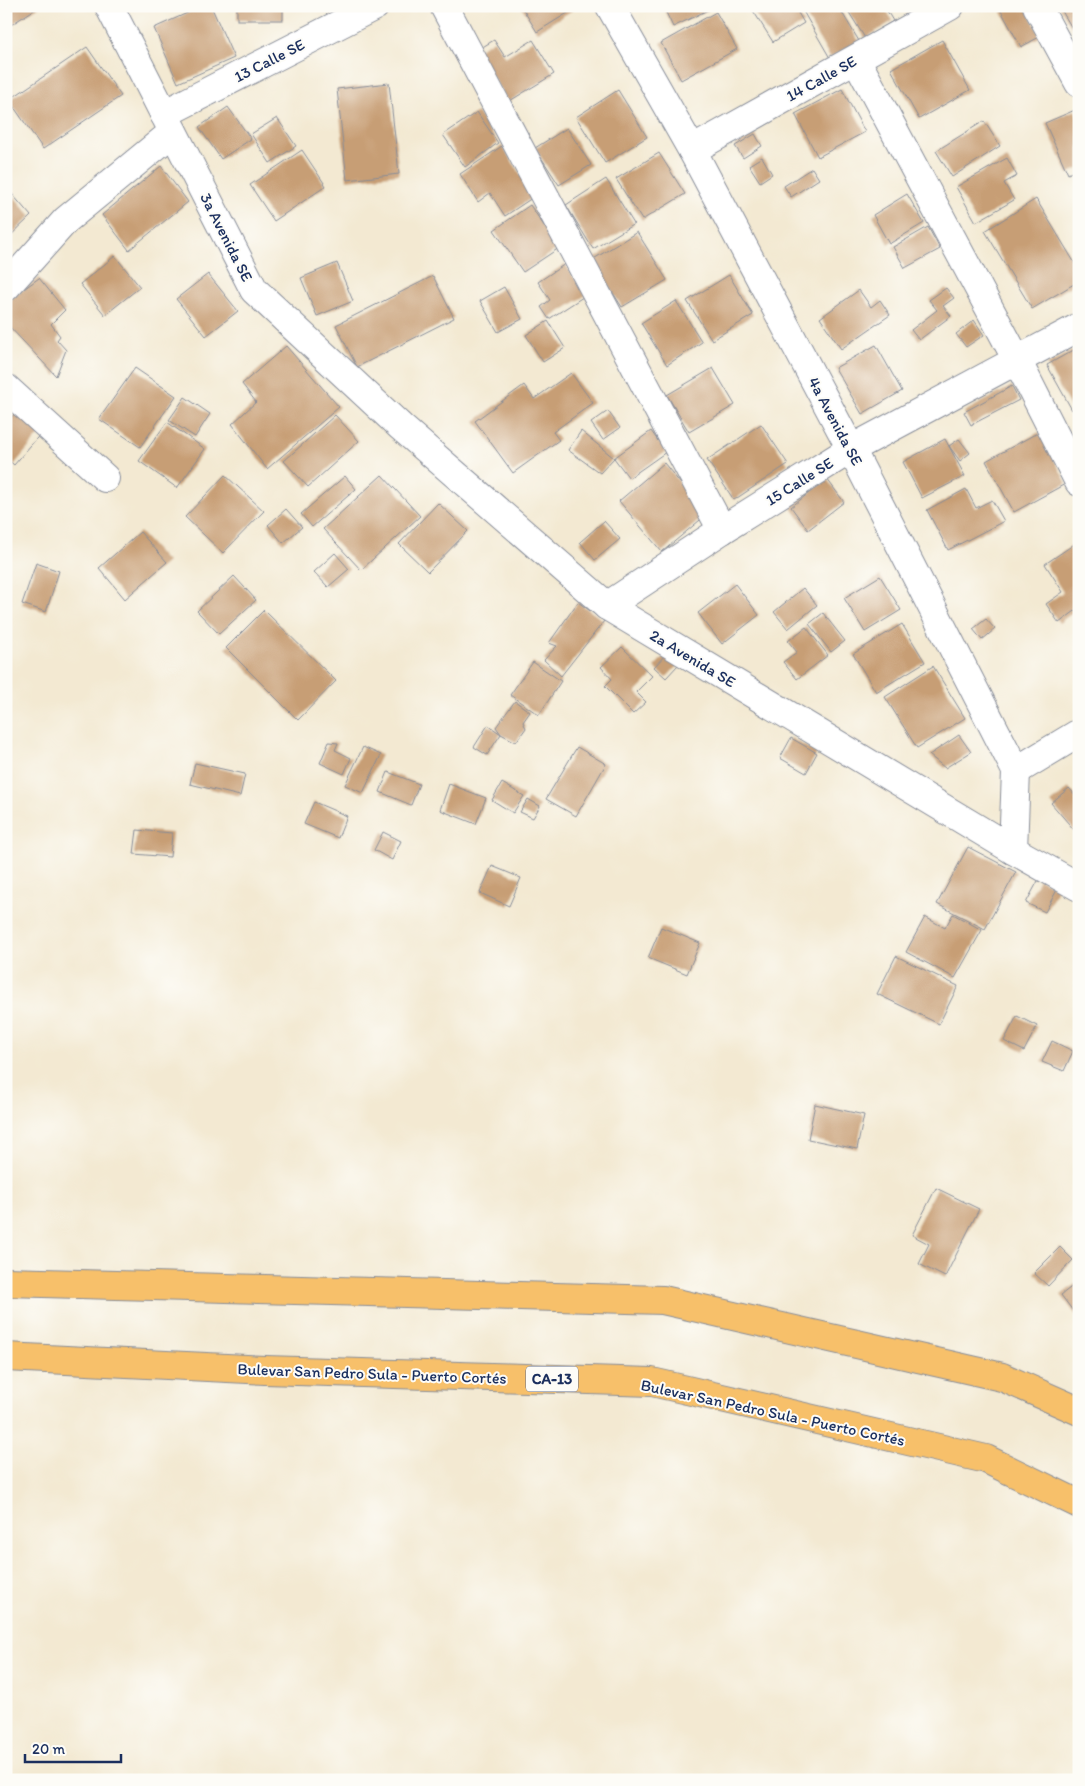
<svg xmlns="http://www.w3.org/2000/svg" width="1085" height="1786" font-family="Itim,sans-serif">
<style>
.building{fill:#c79e74}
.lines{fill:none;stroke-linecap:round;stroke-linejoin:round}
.street-casing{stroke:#878c98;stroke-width:30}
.highway-casing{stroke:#878c98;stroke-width:30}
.street{stroke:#fff;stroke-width:28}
.highway{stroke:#f7c06b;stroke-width:28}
.labels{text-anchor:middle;stroke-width:4;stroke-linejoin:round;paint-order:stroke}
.shield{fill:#fdfcf7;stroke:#5f6c8c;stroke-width:1}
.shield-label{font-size:15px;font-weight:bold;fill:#1b2f5e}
.street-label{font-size:16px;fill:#1b2f5e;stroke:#fdfcf7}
</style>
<rect width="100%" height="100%" fill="#fdfcf7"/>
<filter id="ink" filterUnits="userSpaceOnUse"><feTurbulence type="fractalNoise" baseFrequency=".02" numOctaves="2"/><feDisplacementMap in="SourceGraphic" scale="10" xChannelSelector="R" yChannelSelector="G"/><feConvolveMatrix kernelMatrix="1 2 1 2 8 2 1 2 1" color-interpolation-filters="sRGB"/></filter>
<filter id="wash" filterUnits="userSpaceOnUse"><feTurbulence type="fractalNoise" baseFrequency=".0096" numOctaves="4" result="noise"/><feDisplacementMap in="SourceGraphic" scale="20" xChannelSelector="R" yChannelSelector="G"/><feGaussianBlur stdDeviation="1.12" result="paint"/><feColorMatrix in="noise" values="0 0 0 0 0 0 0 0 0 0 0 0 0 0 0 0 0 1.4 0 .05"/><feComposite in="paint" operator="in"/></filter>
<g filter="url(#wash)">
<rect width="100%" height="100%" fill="#f3e9d2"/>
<g id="blocks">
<g class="building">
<polygon points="6,6 40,6 6,28"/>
<polygon points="203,6 211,6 234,58 178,83 154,28"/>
<rect x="237" y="6" width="46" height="14"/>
<polygon points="521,6 579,6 537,32"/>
<polygon points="663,6 716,6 673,27"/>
<polygon points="756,6 794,6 804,23 773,42 752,9"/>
<polygon points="800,6 838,6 859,41 830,58"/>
<polygon points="845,6 884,6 893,21 865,38"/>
<polygon points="1004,6 1025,6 1041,36 1021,47 1000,9"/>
<polygon points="1059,6 1079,6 1079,40"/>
<polygon points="716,12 737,49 681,80 661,43"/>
<polygon points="494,40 505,57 533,40 554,74 508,102 476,51"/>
<polygon points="942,40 970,90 919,119 891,69"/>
<polygon points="87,47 121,96 43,149 9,100"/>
<polygon points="389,83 399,174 347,180 337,89"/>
<polygon points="842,89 865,132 818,157 795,114"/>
<polygon points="618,90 647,137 605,163 576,117"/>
<polygon points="228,107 251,139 221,159 199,127"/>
<polygon points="1075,110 1079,119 1079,168 1068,174 1045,123"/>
<polygon points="477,112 498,143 465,167 443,135"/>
<polygon points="277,118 296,146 270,163 251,134"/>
<polygon points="984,121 1000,146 952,177 936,151"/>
<polygon points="567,128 591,165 559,185 535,148"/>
<polygon points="755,134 762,146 743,158 735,146"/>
<polygon points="502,146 535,196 505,216 490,193 478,202 460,174"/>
<polygon points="302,150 326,186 274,221 250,185"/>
<polygon points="659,153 685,194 642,220 616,179"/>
<polygon points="762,157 772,174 760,182 749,165"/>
<polygon points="1007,158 1017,176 1004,183 1014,200 976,222 956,187"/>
<polygon points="161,166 188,202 129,250 102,215"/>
<polygon points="812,168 819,179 791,197 784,186"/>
<polygon points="606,179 634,224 593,249 566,205"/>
<polygon points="6,187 31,216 6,240"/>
<polygon points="907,194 924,223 889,244 873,215"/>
<polygon points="1036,199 1079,270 1079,281 1032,309 985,231"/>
<polygon points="530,205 559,248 523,272 494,230"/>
<polygon points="928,227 940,249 905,268 893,247"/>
<polygon points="637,232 667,280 622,307 592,260"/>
<polygon points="115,256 140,287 105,315 80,284"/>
<polygon points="337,263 353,301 317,316 301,278"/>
<polygon points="565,264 586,295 549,319 541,307 550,300 538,282"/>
<polygon points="208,274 238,311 206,336 176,299"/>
<polygon points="729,275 753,315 712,340 687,301"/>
<polygon points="433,276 454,318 357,367 336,325"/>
<polygon points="39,278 65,310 51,324 60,336 57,340 66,350 56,376 6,323 6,302"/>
<polygon points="504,287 522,319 498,332 480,301"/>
<polygon points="946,288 954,298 943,306 951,316 919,340 911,330 937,310 929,300"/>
<polygon points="859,290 871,307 880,300 890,315 841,349 820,318"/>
<polygon points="676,301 702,342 667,365 641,323"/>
<polygon points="974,320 984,335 966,347 956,334"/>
<polygon points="548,321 565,348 543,362 526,335"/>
<polygon points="876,345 902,391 862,414 835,368"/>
<polygon points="286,346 339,407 267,469 232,424 256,402 242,384"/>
<polygon points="1079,347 1079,407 1072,410 1047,365"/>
<polygon points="135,368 176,396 140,447 99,419"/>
<polygon points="713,368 735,405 689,432 667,395"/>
<polygon points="571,373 593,403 553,432 559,440 513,473 475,421 524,385 534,399"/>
<polygon points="1012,386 1019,400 971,425 964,412"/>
<polygon points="185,397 210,414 195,437 169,420"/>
<polygon points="608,411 620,428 603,440 591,423"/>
<polygon points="16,412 42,432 14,465 6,458 6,423"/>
<polygon points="335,415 359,441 308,487 284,461"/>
<polygon points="167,422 205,449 177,488 139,461"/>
<polygon points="761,424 788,464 734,500 707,460"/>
<polygon points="581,431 614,458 600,473 568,450"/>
<polygon points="651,431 666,452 629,478 614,458"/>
<polygon points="1039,432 1067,483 1014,512 986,461"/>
<polygon points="945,439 965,476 922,498 903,462"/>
<polygon points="959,439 970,453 960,461 949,446"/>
<polygon points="664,463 706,515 662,552 619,501"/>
<polygon points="225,475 264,511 223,553 185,517"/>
<polygon points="382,475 420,516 361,570 323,529"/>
<polygon points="345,476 356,489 312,527 301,514"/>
<polygon points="827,479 844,502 808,530 791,507"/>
<polygon points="966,489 976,508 992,500 1004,521 948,550 927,510"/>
<polygon points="438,503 468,531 428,572 399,544"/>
<polygon points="286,509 302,527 283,543 268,525"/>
<polygon points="604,521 620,539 595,560 580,542"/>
<polygon points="140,532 167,562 125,599 99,568"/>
<polygon points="1079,541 1079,608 1059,623 1046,604 1063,592 1045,564"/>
<polygon points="335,553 349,569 328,587 314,572"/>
<polygon points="36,563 59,571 46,612 22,604"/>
<polygon points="234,576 256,600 219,634 197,611"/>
<polygon points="880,576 901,610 865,632 844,598"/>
<polygon points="735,584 759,615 722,644 698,613"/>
<polygon points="803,588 817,605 788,629 774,612"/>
<polygon points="578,602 604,621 561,676 544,660 557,646 549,643"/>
<polygon points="264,610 336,681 298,720 226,648"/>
<polygon points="823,613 845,641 831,652 809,624"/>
<polygon points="986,619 995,629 982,640 973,629"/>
<polygon points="902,624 925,662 876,692 853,654"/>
<polygon points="806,627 828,655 797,679 783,662 797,652 788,641"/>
<polygon points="622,647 652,676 636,692 646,702 633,714 605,686 612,679 601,667"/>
<polygon points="666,654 678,665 666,678 654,667"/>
<polygon points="533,662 561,681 539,715 510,695"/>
<polygon points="933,666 965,718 917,748 885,697"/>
<polygon points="515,701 530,712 523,722 526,728 516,742 501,734 496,727"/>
<polygon points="488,725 501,734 487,755 474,747"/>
<polygon points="959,735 971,752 945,768 929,755"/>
<polygon points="791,738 817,753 806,773 780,758"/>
<polygon points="329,742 338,743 335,750 351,758 344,774 320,763"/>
<polygon points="363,747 381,755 363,793 345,785"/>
<polygon points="577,747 606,764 576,816 546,799"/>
<polygon points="195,763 245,774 240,796 190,784"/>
<polygon points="388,772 419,784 411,805 380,792"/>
<polygon points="502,783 524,796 513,813 492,800"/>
<polygon points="449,784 486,798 476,824 440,810"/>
<polygon points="1069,788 1079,799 1079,828 1075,831 1051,803"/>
<polygon points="528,799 540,806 533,818 520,812"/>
<polygon points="314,802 347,816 338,838 304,824"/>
<polygon points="137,830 172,833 170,857 134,854"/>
<polygon points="383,832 401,841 392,860 374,850"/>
<polygon points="968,847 1016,872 985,929 937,904"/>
<polygon points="492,866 521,878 509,906 480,893"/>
<polygon points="1039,879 1058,888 1045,912 1026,903"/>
<polygon points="953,914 982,930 955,978 906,952 925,917 945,928"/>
<polygon points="661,927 700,943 687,974 648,958"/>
<polygon points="896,956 958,986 939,1024 877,994"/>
<polygon points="1017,1016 1037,1026 1024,1051 1004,1041"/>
<polygon points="1052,1041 1073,1051 1064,1071 1042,1062"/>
<polygon points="815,1104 864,1115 857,1149 808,1139"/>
<polygon points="936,1188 979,1209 945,1277 919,1264 929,1244 912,1235"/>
<polygon points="1060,1247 1073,1260 1048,1286 1034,1273"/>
<polygon points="1079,1281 1079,1319 1061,1295"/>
</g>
</g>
</g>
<g filter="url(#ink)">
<use href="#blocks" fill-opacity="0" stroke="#878c98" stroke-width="1"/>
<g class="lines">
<g class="street-casing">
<g id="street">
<polyline points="109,6 254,290 401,427 607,606 1013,850 1079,887"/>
<polyline points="444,6 722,530"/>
<polyline points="610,6 692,150 851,449 1016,771 1013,850"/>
<polyline points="1037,6 1079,83"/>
<polyline points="856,59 1017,360 1079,482"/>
<polyline points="164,114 375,6"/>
<polyline points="692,150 950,6"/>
<polyline points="6,287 66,220 173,132"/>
<polyline points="6,388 105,478"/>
<polyline points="607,606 722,530 851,449 1079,327"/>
<polyline points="1016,771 1079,733"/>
</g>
</g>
<g class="highway-casing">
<g id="highway">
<polyline points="6,1282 663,1300 1002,1377 1079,1411"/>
<polyline points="6,1357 265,1370 652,1382 986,1459 1079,1504"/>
</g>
</g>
<use href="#street" class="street"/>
<use href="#highway" class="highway"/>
</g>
</g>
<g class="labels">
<rect class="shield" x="526" y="1366.5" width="52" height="25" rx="4"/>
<g class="shield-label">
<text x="552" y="1384">CA-13</text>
</g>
<g class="street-label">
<text transform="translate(269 60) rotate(-27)" y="6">13 Calle SE</text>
<text transform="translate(821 78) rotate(-29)" y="6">14 Calle SE</text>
<text transform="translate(227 237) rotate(63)" y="6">3a Avenida SE</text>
<text transform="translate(836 421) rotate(62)" y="6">4a Avenida SE</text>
<text transform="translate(799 481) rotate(-32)" y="6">15 Calle SE</text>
<text transform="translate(693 658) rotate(31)" y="6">2a Avenida SE</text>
<text transform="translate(372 1373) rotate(2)" y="6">Bulevar San Pedro Sula - Puerto Cortés</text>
<text transform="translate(773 1412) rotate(12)" y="6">Bulevar San Pedro Sula - Puerto Cortés</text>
</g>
</g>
<rect width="1085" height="1786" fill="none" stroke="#fdfcf7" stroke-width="25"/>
<path d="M25 1754v8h96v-8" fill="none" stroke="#1b2f5e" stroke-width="2.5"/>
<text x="32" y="1754" font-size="15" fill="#1b2f5e" stroke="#fdfcf7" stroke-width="4" paint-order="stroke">20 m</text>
</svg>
